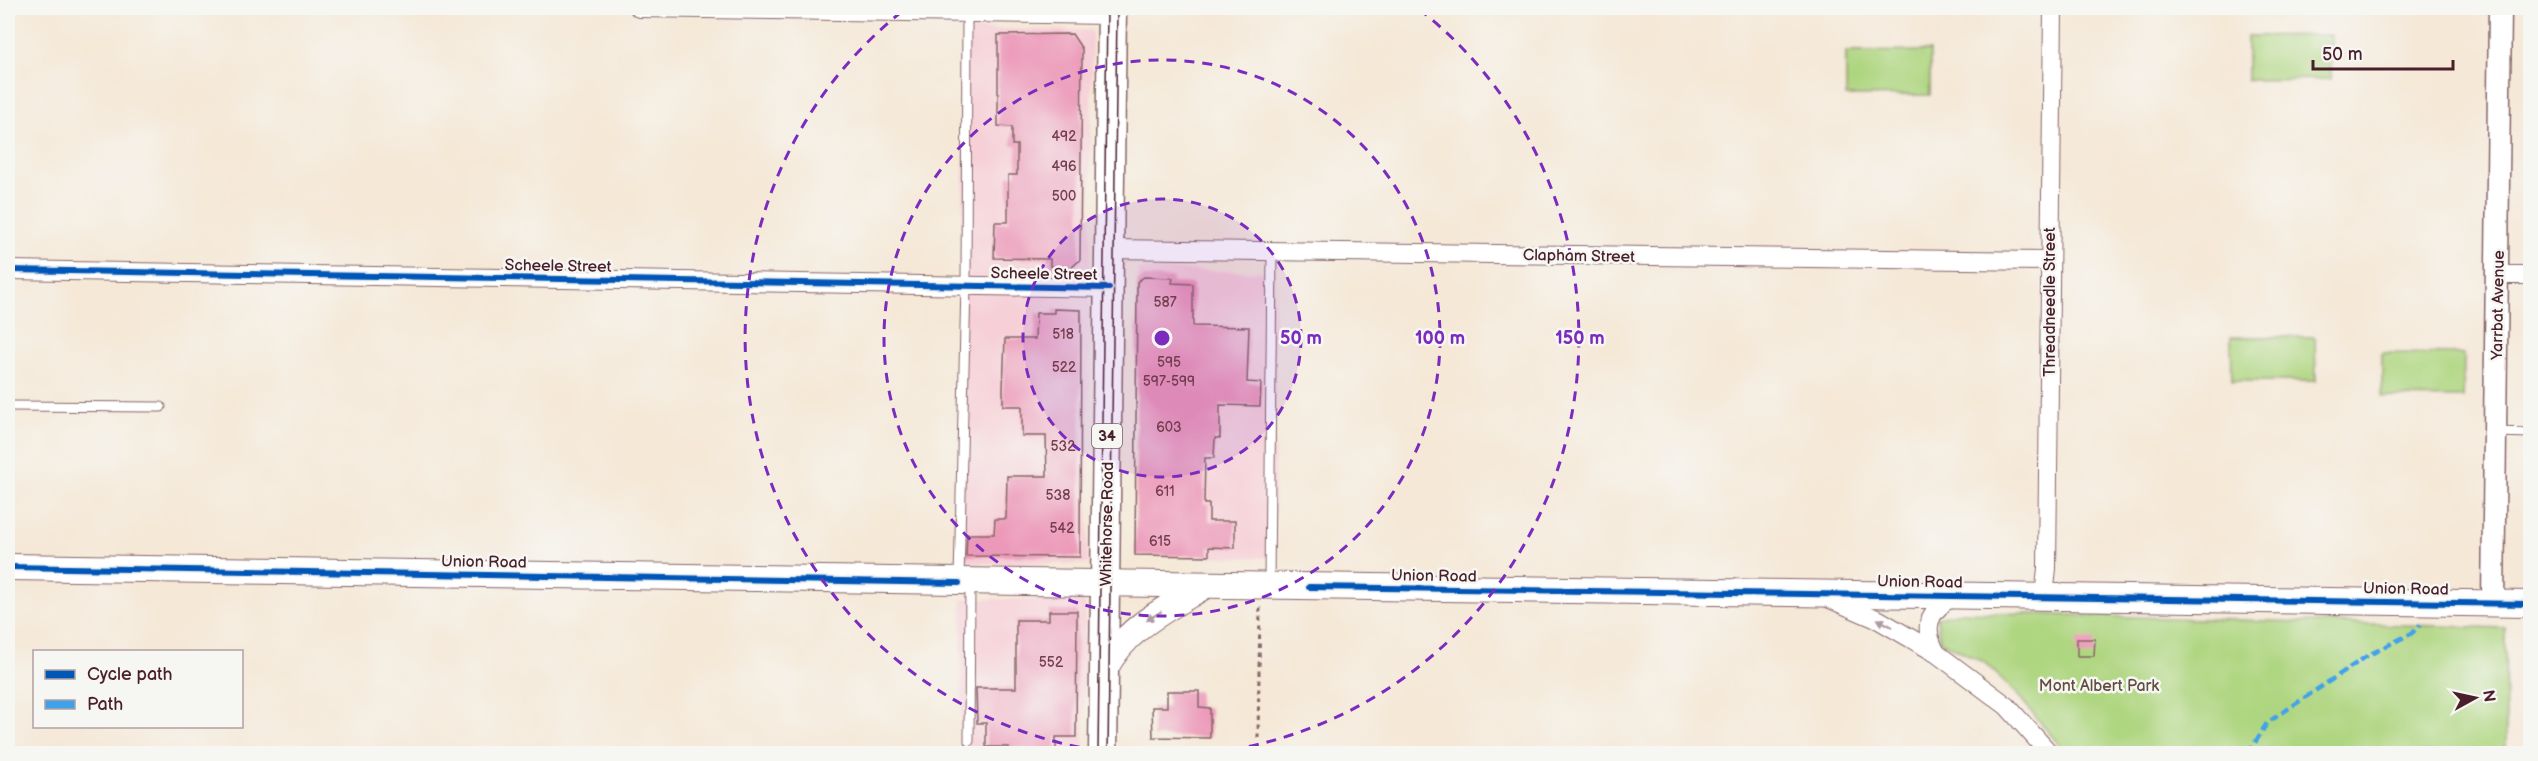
<svg xmlns="http://www.w3.org/2000/svg" width="2538" height="761" font-family="'Balsamiq Sans',sans-serif">
<style>
.built{fill:#f6cfd7}
.green{fill:#aed57f;stroke:#7c7a55;stroke-width:1.5}
.building{fill:#ec98b8}
.lines{fill:none;stroke-linecap:round;stroke-linejoin:round}
.service-casing{stroke:#866567;stroke-width:11}
.minor-casing{stroke:#866567;stroke-width:20}
.tertiary-casing{stroke:#866567;stroke-width:25}
.secondary-casing{stroke:#866567;stroke-width:28}
.primary-casing{stroke:#866567;stroke-width:31}
.path{stroke:#866567;stroke-width:3;stroke-dasharray:4.5 4.5;stroke-linecap:butt}
.service{stroke:#fff;stroke-width:9}
.minor{stroke:#fff;stroke-width:18}
.tertiary{stroke:#fff;stroke-width:22}
.secondary{stroke:#fff;stroke-width:26}
.primary{stroke:#fff;stroke-width:28}
.tram{stroke:#4a1f2b;stroke-width:1.5}
.quiet{stroke:#40a2eb;stroke-width:4.5;stroke-dasharray:9 4.5;stroke-linecap:butt}
.cycleway-casing{stroke:#f6f6f2;stroke-width:10}
.cycleway{stroke:#0057b8;stroke-width:6}
.oneway{fill:#ae9aa0}
.ring{fill:none;stroke:#7b2cbf;stroke-width:3;stroke-dasharray:10 8}
.labels{text-anchor:middle;stroke-width:5;stroke-linejoin:round;paint-order:stroke}
.number-label{font-size:14px;fill:#723d4e}
.shield{fill:#f6f6f2;stroke:#7e6067;stroke-width:1.5}
.shield-label{font-size:15px;font-weight:bold;fill:#4a1f2b}
.street-label{font-size:16px;fill:#4a1f2b;stroke:#f6f6f2}
.park-label{font-size:16px;fill:#634c40;stroke:#f6f6f2}
.centre{fill:#7b2cbf;stroke:#f6f6f2;stroke-width:3}
.ring-label{font-size:18px;text-anchor:middle;font-weight:bold;fill:#7b2cbf;stroke:#f6f6f2;stroke-width:5;stroke-linejoin:round;paint-order:stroke}
</style>
<rect width="100%" height="100%" fill="#f6f6f2"/>
<filter id="ink" filterUnits="userSpaceOnUse"><feTurbulence type="fractalNoise" baseFrequency=".0167" numOctaves="2"/><feDisplacementMap in="SourceGraphic" scale="12" xChannelSelector="R" yChannelSelector="G"/><feConvolveMatrix kernelMatrix="1 2 1 2 8 2 1 2 1" color-interpolation-filters="sRGB"/></filter>
<filter id="wash" filterUnits="userSpaceOnUse"><feTurbulence type="fractalNoise" baseFrequency=".008" numOctaves="4" result="noise"/><feDisplacementMap in="SourceGraphic" scale="24" xChannelSelector="R" yChannelSelector="G"/><feGaussianBlur stdDeviation="1.35" result="paint"/><feColorMatrix in="noise" values="0 0 0 0 0 0 0 0 0 0 0 0 0 0 0 0 0 1.4 0 .05"/><feComposite in="paint" operator="in"/></filter>
<g filter="url(#wash)">
<rect width="100%" height="100%" fill="#f5e8d7"/>
<g class="built">
<polygon points="965,29 1092,30 1088,564 959,563"/>
<polygon points="1138,269 1274,272 1275,558 1135,555"/>
<polygon points="962,599 1085,600 1084,753 961,754"/>
</g>
<g class="green">
<polygon points="2331,35 2331,79 2247,80 2247,36"/>
<polygon points="1930,51 1930,95 1846,96 1846,52"/>
<polygon points="2231,337 2315,337 2316,381 2232,381"/>
<polygon points="2382,353 2464,354 2463,398 2382,397"/>
<polygon points="1962,612 2505,628 2506,753 2066,753 2016,693 1984,662 1940,641 1937,617"/>
</g>
<g id="blocks">
<g class="building">
<polygon points="1072,34 1082,49 1080,260 1072,267 1050,266 1050,259 994,258 995,222 1008,222 1008,175 1017,175 1017,145 1012,145 1012,127 998,126 998,35"/>
<polygon points="1144,277 1173,278 1172,283 1193,284 1193,326 1249,327 1247,382 1261,383 1260,406 1220,405 1220,438 1215,438 1214,458 1205,458 1204,504 1209,504 1209,521 1235,521 1235,548 1209,547 1209,556 1135,555 1137,282"/>
<polygon points="1054,309 1081,310 1080,557 966,556 967,534 994,534 995,519 1006,519 1007,476 1047,476 1046,436 1022,436 1022,406 1003,406 1003,388 1005,339 1035,339 1036,313 1054,313"/>
<polygon points="1049,611 1077,611 1076,737 1056,737 1056,753 1009,753 1009,747 986,747 986,723 977,723 976,688 1016,688 1016,620 1049,620"/>
<polygon points="2077,639 2095,639 2094,656 2077,656"/>
<polygon points="1167,691 1199,691 1199,707 1210,708 1210,738 1153,737 1152,707 1167,707"/>
</g>
</g>
</g>
<g filter="url(#ink)">
<use href="#blocks" fill-opacity="0" stroke="#866567" stroke-width="1.5"/>
<g class="lines">
<g class="service-casing">
<g id="service">
<polyline points="8,406 161,407"/>
<polyline points="2495,432 2530,433"/>
<polyline points="959,579 966,285 967,12"/>
<polyline points="1269,585 1272,252"/>
<polyline points="969,741 970,583"/>
<polyline points="1258,754 1258,752"/>
</g>
</g>
<g class="minor-casing">
<g id="minor">
<polyline points="639,8 1112,15"/>
<polyline points="1109,249 2049,261"/>
<polyline points="8,270 1109,288"/>
<polyline points="2498,275 2530,275"/>
<polyline points="2044,597 2047,568 2053,8"/>
<polyline points="1828,598 1879,620 1936,653 2007,706 2050,754"/>
<path d="M1936,653C1922,627 1928,612 1953,596"/>
</g>
</g>
<g class="tertiary-casing">
<polyline id="tertiary" points="2493,603 2500,8"/>
</g>
<g class="secondary-casing">
<g id="secondary">
<polyline points="8,567 2530,604"/>
<path d="M1104,670C1125,628 1166,609 1204,586"/>
</g>
</g>
<g class="primary-casing">
<polyline id="primary" points="1103,754 1112,8"/>
</g>
<polyline class="path" points="1258,738 1260,607"/>
<use href="#service" class="service"/>
<use href="#minor" class="minor"/>
<use href="#tertiary" class="tertiary"/>
<use href="#secondary" class="secondary"/>
<use href="#primary" class="primary"/>
<g class="tram">
<polyline points="1098,754 1107,8"/>
<polyline points="1108,754 1117,8"/>
</g>
<polyline class="quiet" points="2248,754 2267,723 2367,656 2412,633 2420,625"/>
<g class="cycleway-casing">
<g id="cycleway">
<polyline points="8,270 1109,288"/>
<polyline points="8,567 959,583"/>
<polyline points="1309,587 2530,604"/>
</g>
</g>
<use href="#cycleway" class="cycleway"/>
</g>
<defs><path id="oneway-solid" d="M-6-.8H1V-3.2L6.5 0L1 3.2V.8H-6Z" transform="scale(1.5)"/></defs>
<g class="oneway">
<use href="#oneway-solid" transform="translate(1154 616) rotate(148)"/>
<use href="#oneway-solid" transform="translate(1885 623) rotate(-152)"/>
</g>
</g>
<circle cx="1162" cy="338" r="139" fill="#7b2cbf" fill-opacity=".12"/>
<g class="ring">
<circle cx="1162" cy="338" r="139"/>
<circle cx="1162" cy="338" r="278"/>
<path d="M1115 753A418 418 0 0 1 905 9M1419 9A418 418 0 0 1 1209 753"/>
</g>
<g class="labels">
<g class="number-label">
<text x="1064" y="141">492</text>
<text x="1064" y="171">496</text>
<text x="1064" y="201">500</text>
<text x="1165" y="307">587</text>
<text x="1063" y="339">518</text>
<text x="1169" y="367">595</text>
<text x="1064" y="372">522</text>
<text x="1169" y="386">597-599</text>
<text x="1169" y="432">603</text>
<text x="1063" y="451">532</text>
<text x="1165" y="496">611</text>
<text x="1058" y="500">538</text>
<text x="1062" y="533">542</text>
<text x="1160" y="546">615</text>
<text x="1051" y="667">552</text>
</g>
<rect class="shield" x="1092" y="424" width="30" height="24" rx="4.5"/>
<g class="shield-label">
<text x="1107" y="441">34</text>
</g>
<g class="street-label">
<text transform="translate(1579 255) rotate(1)" y="6">Clapham Street</text>
<text transform="translate(558 265) rotate(1)" y="6">Scheele Street</text>
<text transform="translate(1044 273) rotate(1)" y="6">Scheele Street</text>
<text transform="translate(2049 302) rotate(-90)" y="6">Threadneedle Street</text>
<text transform="translate(2497 305) rotate(-89)" y="6">Yarrbat Avenue</text>
<text transform="translate(1106 524) rotate(-89)" y="6">Whitehorse Road</text>
<text transform="translate(484 561) rotate(1)" y="6">Union Road</text>
<text transform="translate(1434 575) rotate(1)" y="6">Union Road</text>
<text transform="translate(1920 581) rotate(1)" y="6">Union Road</text>
<text transform="translate(2406 588) rotate(1)" y="6">Union Road</text>
</g>
<g class="park-label">
<text x="2099" y="691">Mont Albert Park</text>
</g>
</g>
<circle cx="1162" cy="338" r="9" class="centre"/>
<g class="ring-label">
<text x="1301" y="344">50 m</text>
<text x="1440" y="344">100 m</text>
<text x="1580" y="344">150 m</text>
</g>
<rect width="2538" height="761" fill="none" stroke="#f6f6f2" stroke-width="30"/>
<rect x="33" y="650" width="210" height="78" fill="#f6f6f2" stroke="#b1a0a2" stroke-width="1.5"/>
<rect x="45" y="670" width="30" height="9" fill="#0057b8" stroke="#b1a0a2" stroke-width="1.5"/>
<text x="87" y="680" font-size="18" fill="#4a1f2b">Cycle path</text>
<rect x="45" y="700" width="30" height="9" fill="#40a2eb" stroke="#b1a0a2" stroke-width="1.5"/>
<text x="87" y="710" font-size="18" fill="#4a1f2b">Path</text>
<g transform="translate(2475 698) rotate(82)" stroke="#f6f6f2" stroke-width="4.5" paint-order="stroke">
<path d="M0-4.5L10 22L0 15L-10 22Z" fill="#4a1f2b"/>
<text y="-9" font-size="16" font-weight="bold" text-anchor="middle" fill="#4a1f2b">N</text>
</g>
<path d="M2313 60v9h140v-9" fill="none" stroke="#4a1f2b" stroke-width="3"/>
<text x="2322" y="60" font-size="18" fill="#4a1f2b" stroke="#f6f6f2" stroke-width="4.5" paint-order="stroke">50 m</text>
</svg>
